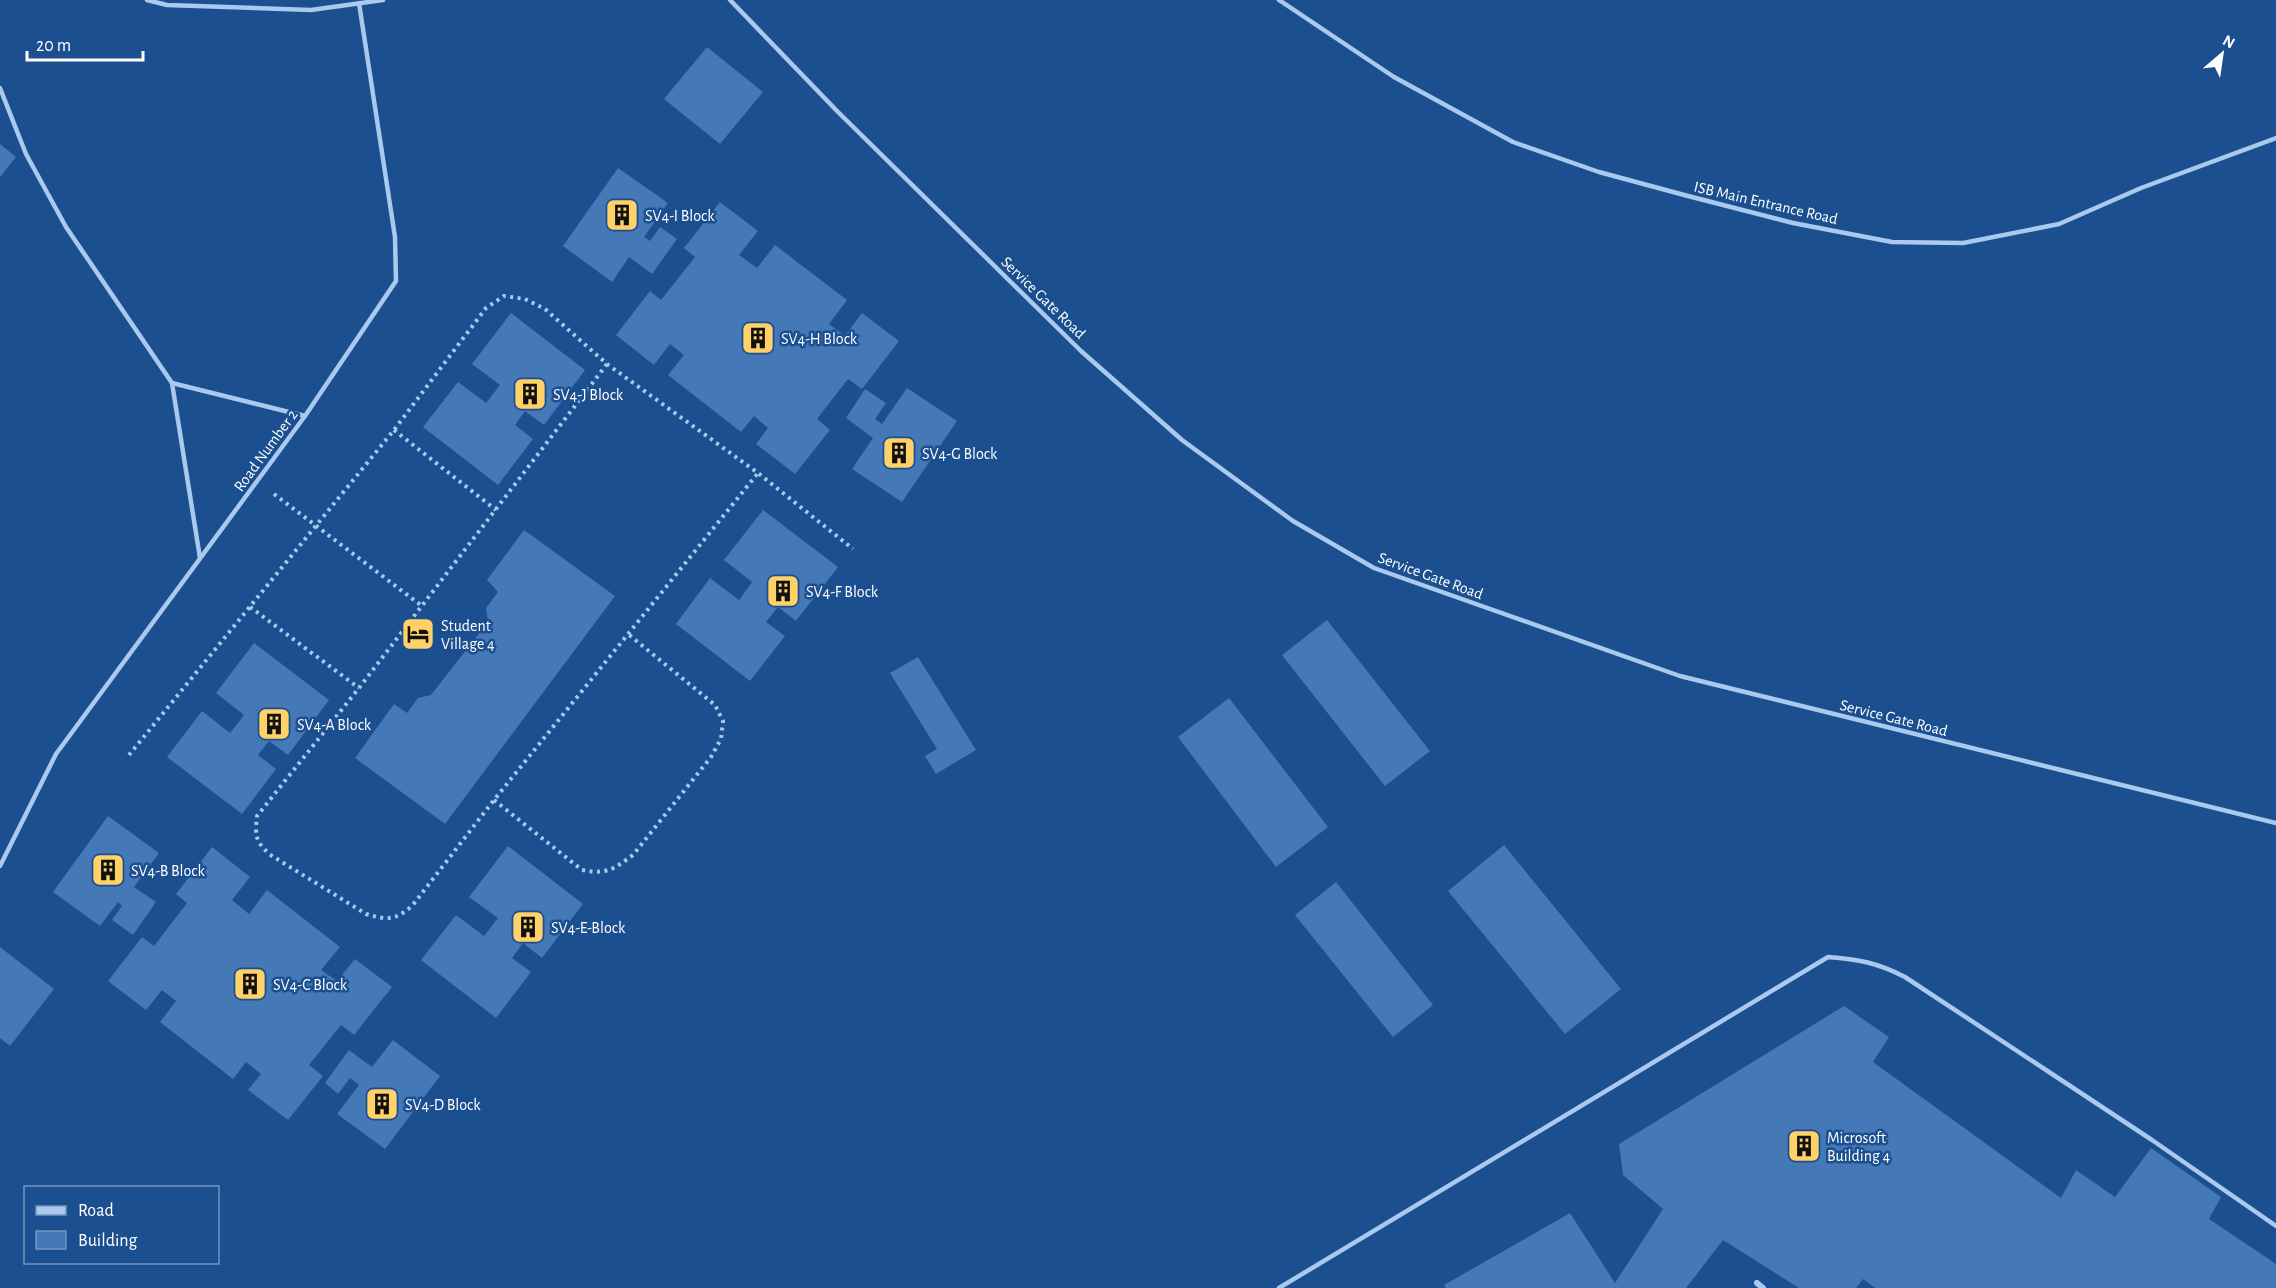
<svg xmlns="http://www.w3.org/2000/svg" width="2276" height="1288" font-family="'Alegreya Sans',sans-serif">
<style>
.building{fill:#4478b7}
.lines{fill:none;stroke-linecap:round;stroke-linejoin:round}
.path{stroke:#a9c9ee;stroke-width:4;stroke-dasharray:3 4.5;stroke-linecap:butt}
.lane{stroke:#a9c9ee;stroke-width:4.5}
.street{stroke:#a9c9ee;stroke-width:6}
.labels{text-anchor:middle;stroke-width:5;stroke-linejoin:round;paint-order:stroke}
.street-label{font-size:16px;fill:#fff;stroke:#1b4f8f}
.poi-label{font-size:16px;fill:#fff;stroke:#1b4f8f;text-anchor:start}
</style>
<rect width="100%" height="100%" fill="#1b4f8f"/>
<g class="building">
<polygon points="707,47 763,92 720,144 664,99"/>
<polygon points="0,144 16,157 0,177"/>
<polygon points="618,168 668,203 644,237 650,241 660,227 677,239 652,274 629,257 612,282 563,246"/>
<polygon points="720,202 758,231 739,255 757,268 775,245 847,300 829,324 845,336 862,313 899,341 862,389 848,379 817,419 830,430 795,474 756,444 768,428 754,416 741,432 668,375 684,355 670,344 654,365 616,335 650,291 661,300 695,257 684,248"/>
<polygon points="511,313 585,370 544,425 525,411 515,425 533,439 498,485 423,427 458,382 486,403 500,385 472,364"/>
<polygon points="907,388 957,421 902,502 852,469 873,438 846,418 865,389 886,403 875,419 882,424"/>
<polygon points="763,510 838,567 796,621 778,607 766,622 785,636 750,681 676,624 710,578 739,600 752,582 724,560"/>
<polygon points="524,530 615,596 445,824 355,758 394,704 407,713 418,698 431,695 474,640 488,621 486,608 498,592 487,580"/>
<polygon points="1327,620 1430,751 1385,786 1282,655"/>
<polygon points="254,643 329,700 288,755 269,741 258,755 276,769 242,814 167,757 202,711 230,733 244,715 216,693"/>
<polygon points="918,657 976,750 936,774 925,756 937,749 890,673"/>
<polygon points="1229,698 1328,827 1276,867 1178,737"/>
<polygon points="108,816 159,853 134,887 156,902 133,935 112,920 122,906 118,902 100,926 53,892"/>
<polygon points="1504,845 1621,989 1565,1034 1448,891"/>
<polygon points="508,846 583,904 542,958 523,943 512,958 531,972 496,1018 421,960 456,915 484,936 498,918 469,897"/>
<polygon points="212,847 250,877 232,900 249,914 267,890 340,947 321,970 337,981 355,959 392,987 354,1035 341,1025 309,1065 323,1076 288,1120 248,1090 261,1074 246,1062 233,1079 160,1022 176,1001 162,990 146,1010 108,981 142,937 154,946 187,903 176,894"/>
<polygon points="1336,882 1433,1005 1393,1037 1295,915"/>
<polygon points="0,947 54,989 10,1046 0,1038"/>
<polygon points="1844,1006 1889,1037 1873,1062 2061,1198 2076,1170 2115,1197 2151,1148 2221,1197 2209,1219 2276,1264 2276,1288 1875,1288 1863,1279 1856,1288 1799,1288 1723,1240 1686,1288 1446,1288 1444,1285 1570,1213 1615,1283 1663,1209 1623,1175 1619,1144"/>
<polygon points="393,1040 440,1076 385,1149 337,1114 359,1085 350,1078 338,1094 325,1083 349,1050 372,1067"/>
</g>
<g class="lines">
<g class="path">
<path d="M607,364L359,688L257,816C255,836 255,840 269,854L366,914C388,920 394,921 412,906L494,800L758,473"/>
<polyline points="394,430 496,510"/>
<polyline points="274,494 422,606"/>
<polyline points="250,607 359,688"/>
<polyline points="129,755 394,430 486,308 504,296 525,299 545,309 607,364 758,473 853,549"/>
<path d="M494,800L582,870C606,875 614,869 633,855L711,757L721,739L723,721L715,705L628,634"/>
</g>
<g class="lane">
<polyline points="147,0 167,5 311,10 383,0"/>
<polyline points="730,0 838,112 1081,351 1182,440 1293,521 1374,568 1680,676 2276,823"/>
<polyline points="1279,0 1394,77 1513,142 1599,172 1688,196 1793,223 1892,242 1963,243 2059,224 2141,188 2276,138"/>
<polyline points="0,88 26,154 66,227 172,383 200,558"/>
<polyline points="172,383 305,416"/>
<polyline points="0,866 56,754 305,416 396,281 395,237 359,3"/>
<path d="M1279,1288L1828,957C1858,959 1878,963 1905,977L2152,1140L2276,1226"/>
</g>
<polyline class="street" points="1757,1283 1763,1288"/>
</g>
<defs>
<g id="building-square" transform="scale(1.725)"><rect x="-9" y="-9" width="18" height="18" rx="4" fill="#ffd166" stroke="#1b4f8f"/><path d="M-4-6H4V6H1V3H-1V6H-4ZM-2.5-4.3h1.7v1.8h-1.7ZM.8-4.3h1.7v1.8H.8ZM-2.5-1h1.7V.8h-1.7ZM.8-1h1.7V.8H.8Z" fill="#111"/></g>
<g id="hotel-square" transform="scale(1.725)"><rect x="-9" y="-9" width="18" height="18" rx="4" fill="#ffd166" stroke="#1b4f8f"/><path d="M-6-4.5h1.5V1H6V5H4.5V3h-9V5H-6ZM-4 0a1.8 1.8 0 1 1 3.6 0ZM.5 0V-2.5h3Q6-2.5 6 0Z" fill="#111"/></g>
</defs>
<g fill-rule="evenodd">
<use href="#building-square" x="622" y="215"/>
<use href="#building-square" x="758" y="338"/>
<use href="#building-square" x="530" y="394"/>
<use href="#building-square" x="899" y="453"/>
<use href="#building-square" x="783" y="591"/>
<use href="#hotel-square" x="418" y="634"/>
<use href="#building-square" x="274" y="724"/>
<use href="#building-square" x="108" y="870"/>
<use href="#building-square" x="528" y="927"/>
<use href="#building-square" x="250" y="984"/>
<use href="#building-square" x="382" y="1104"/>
<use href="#building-square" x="1804" y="1146"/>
</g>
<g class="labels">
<g class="street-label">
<text transform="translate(1766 202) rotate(13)" y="6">ISB Main Entrance Road</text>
<text transform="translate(1044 297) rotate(44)" y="6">Service Gate Road</text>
<text transform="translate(265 450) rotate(-54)" y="6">Road Number 2</text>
<text transform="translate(1431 575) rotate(20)" y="6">Service Gate Road</text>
<text transform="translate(1894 717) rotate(14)" y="6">Service Gate Road</text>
</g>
<g class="poi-label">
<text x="645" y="221">SV4-I Block</text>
<text x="781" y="344">SV4-H Block</text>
<text x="553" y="400">SV4-J Block</text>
<text x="922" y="459">SV4-G Block</text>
<text x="806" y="597">SV4-F Block</text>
<text x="441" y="631">Student<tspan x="441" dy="18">Village 4</tspan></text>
<text x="297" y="730">SV4-A Block</text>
<text x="131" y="876">SV4-B Block</text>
<text x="551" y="933">SV4-E-Block</text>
<text x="273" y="990">SV4-C Block</text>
<text x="405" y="1110">SV4-D Block</text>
<text x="1827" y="1143">Microsoft<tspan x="1827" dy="18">Building 4</tspan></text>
</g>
</g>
<rect x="24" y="1186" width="195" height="78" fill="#1b4f8f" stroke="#7695bc" stroke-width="1.5"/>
<rect x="36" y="1206" width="30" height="9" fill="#a9c9ee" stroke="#7695bc" stroke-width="1.5"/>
<text x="78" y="1216" font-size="18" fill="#ffffff">Road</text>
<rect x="36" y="1231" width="30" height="18" fill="#4478b7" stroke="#7695bc" stroke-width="1.5"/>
<text x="78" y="1246" font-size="18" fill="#ffffff">Building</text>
<g transform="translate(2222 54) rotate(29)" stroke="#1b4f8f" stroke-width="4.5" paint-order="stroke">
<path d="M0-4.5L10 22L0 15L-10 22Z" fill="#ffffff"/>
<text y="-9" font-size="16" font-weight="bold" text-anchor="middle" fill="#ffffff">N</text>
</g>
<path d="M27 51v9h116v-9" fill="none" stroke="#ffffff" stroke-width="3"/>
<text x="36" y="51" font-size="18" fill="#ffffff" stroke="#1b4f8f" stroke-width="4.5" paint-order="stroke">20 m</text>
</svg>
